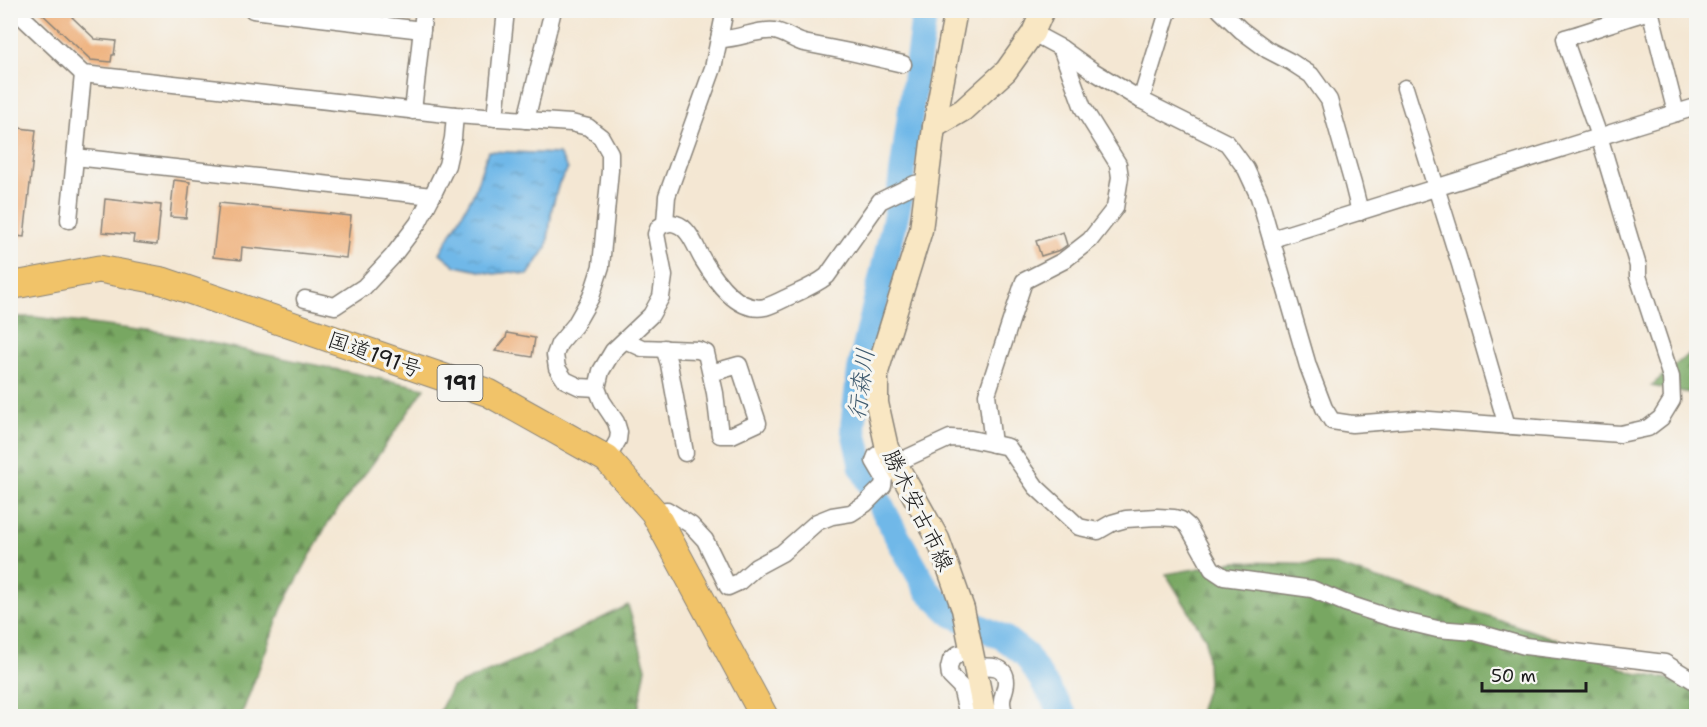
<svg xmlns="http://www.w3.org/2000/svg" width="1707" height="727" font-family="'Shantell Sans','Klee One',sans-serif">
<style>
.forest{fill:url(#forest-firs);stroke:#4a623f;stroke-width:1.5}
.water{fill:url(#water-ripples);stroke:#466a82;stroke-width:1.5}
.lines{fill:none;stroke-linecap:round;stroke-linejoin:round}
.river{stroke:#70b8e8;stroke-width:26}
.building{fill:#efb481}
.minor-casing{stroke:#888278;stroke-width:19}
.secondary-casing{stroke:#888278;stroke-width:25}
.trunk-casing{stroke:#888278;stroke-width:29}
.minor{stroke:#fff;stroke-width:16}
.secondary{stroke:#f9e7c3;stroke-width:22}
.trunk{stroke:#f1c369;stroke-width:27}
.labels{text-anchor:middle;stroke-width:6;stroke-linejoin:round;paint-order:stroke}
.shield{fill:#f6f6f2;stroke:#5d5d5c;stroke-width:1.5}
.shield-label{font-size:21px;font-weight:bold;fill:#1c1c1c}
.street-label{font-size:22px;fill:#1c1c1c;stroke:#f6f6f2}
.water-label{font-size:24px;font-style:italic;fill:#3e5a6e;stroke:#f6f6f2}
</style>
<defs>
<pattern id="forest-firs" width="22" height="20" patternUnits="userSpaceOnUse" patternTransform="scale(1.5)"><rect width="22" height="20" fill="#78a762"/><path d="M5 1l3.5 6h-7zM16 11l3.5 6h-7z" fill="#628750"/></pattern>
<pattern id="water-ripples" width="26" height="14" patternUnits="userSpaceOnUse" patternTransform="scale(1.5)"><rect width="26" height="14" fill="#70b8e8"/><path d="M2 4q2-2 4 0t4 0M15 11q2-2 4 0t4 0" fill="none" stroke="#5b95bb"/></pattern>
</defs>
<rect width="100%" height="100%" fill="#f6f6f2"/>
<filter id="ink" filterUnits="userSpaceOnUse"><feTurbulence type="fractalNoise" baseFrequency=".0167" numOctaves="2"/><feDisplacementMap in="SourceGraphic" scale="12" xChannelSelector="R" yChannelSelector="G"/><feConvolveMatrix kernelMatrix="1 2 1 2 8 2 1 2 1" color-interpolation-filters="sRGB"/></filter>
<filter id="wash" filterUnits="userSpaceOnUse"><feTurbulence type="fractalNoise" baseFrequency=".008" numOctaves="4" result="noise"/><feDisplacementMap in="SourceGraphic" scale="24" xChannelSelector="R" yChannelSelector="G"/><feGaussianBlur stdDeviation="1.35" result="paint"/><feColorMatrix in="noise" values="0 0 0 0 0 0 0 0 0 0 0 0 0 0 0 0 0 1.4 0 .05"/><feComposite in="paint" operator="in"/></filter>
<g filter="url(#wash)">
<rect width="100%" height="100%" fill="#f4e7d3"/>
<g class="forest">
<polygon points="11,317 34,317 163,333 425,388 373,463 329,521 282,608 241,716 11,716"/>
<polygon points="1696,350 1696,394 1651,386 1687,355"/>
<polygon points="1235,562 1331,564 1425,594 1552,638 1634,673 1696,684 1696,716 1198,716 1208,684 1206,639 1166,574"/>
<polygon points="628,605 646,668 637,716 437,716 452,687 530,654"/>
</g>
<polygon class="water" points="488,151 559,154 568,169 559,183 552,208 547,247 528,275 511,272 494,274 456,266 440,253 474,193"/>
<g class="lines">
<polyline class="river" points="925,10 899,195 900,198 860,370 853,426 862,467 894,531 928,591 952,614 1004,638 1026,655 1065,716"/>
</g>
<g id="blocks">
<g class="building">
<polygon points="38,10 79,10 72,17 95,39 116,41 114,55 112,55 111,62 91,60"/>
<polygon points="10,127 36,130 24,237 10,235"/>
<polygon points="174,180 190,182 186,218 170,217"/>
<polygon points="105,199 161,205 157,245 133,242 134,235 102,232"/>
<polygon points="219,203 351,216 346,258 242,247 241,260 213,257"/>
<polygon points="1063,232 1067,245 1060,250 1041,256 1036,241"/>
<polygon points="507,333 535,338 532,357 495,351 506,338"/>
</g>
</g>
</g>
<g filter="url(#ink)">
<use href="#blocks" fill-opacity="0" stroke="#888278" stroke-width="1.5"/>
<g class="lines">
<g class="minor-casing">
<g id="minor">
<polyline points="15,10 83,74 455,115 571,123 588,127 601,137 610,153 610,170 601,266 591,297 575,325 559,344 555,355 557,368 565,380 580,387 597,388"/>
<polyline points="253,10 422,30"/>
<polyline points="1220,10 1241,30 1268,50 1291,62 1311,75 1329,100 1353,184 1360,212"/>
<polyline points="1650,10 1676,113"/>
<path d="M1033,33L1061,48L1093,71L1141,100L1227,143L1246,169L1259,197L1308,366L1324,408L1332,421L1352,424L1416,419L1620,434L1648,428L1661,418L1672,400L1671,377L1638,276V266L1599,136L1568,50L1565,38C1594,30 1621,19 1650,11"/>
<path d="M719,39C738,40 756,29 774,31C784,32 793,40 804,43C837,49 870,56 903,64"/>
<polyline points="1405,88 1460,264 1507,426"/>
<polyline points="1141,100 1167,15 1170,10"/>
<polyline points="413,111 424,10"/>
<polyline points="495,118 506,10"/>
<polyline points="526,120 553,10"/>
<polyline points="75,157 432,196 447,165 453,138 455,115"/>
<polyline points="69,220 83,74"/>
<polyline points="665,223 667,196 713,68 725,10"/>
<polyline points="1272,239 1640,124 1696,107"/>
<polyline points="305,299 335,306 364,287 392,257 418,223 432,196"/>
<polyline points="625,340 642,348 698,350 706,353 715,393 720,435 732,435 758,423 739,365 711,373"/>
<polyline points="664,348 669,364 685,453"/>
<polyline points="993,444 987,394 1024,281 1063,261 1090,240 1115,208 1120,177 1118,164 1083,108 1061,48"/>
<path d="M607,459L618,440L619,432L616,422L602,401L597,388L601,371L613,351L651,315L661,297L664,276L656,234L659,227C664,224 671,222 676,224C690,228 696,249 703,260C715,280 737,313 765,307C772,305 780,301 786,298C801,291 814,286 827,276L880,201L915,184L927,182"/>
<polyline points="896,463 950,438 971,439 1008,447 1036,487 1079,527 1098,531 1112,523 1126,519 1157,517 1174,518 1181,520 1188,526 1212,569 1224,577 1312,589 1345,603 1391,618 1437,629 1475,632 1525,646 1665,663 1696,682"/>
<polyline points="654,512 667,510 691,525 705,540 728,587 739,582 756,567 782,553 817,522 832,516 851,513 865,504 883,486 884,478 874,461 876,456 887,448"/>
<path d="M976,667C988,666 1006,664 1006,682C1006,689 1002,695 1002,702C1002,707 1004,712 1005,716"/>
<polyline points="968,716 961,687 950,676 949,668 951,660 958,654 972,651"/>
</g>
</g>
<g class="secondary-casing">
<g id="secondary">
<polyline points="956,10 934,127 921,230 877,372 877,403 887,448 938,539 963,609 985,716"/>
<polyline points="934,127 963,110 1006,71 1033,33 1043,10"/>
</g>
</g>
<g class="trunk-casing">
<polyline id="trunk" points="10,286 99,269 163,281 489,393 607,459 654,512 764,716"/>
</g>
<use href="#minor" class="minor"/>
<use href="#secondary" class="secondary"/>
<use href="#trunk" class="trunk"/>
</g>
</g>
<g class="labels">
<rect class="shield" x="437.5" y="365" width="45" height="36" rx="4.5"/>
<g class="shield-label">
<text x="460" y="390">191</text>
</g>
<g class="street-label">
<text transform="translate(375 354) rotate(19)" y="8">国道191号</text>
<text transform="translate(919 510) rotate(64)" y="8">勝木安古市線</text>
</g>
<g class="water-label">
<text transform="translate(861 384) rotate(-82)" y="8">行森川</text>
</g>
</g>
<rect width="1707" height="727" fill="none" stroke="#f6f6f2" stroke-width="36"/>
<path d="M1482 682v9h104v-9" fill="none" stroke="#1c1c1c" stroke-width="3"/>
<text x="1491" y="682" font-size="18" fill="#1c1c1c" stroke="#f6f6f2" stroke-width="4.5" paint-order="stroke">50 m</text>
</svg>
